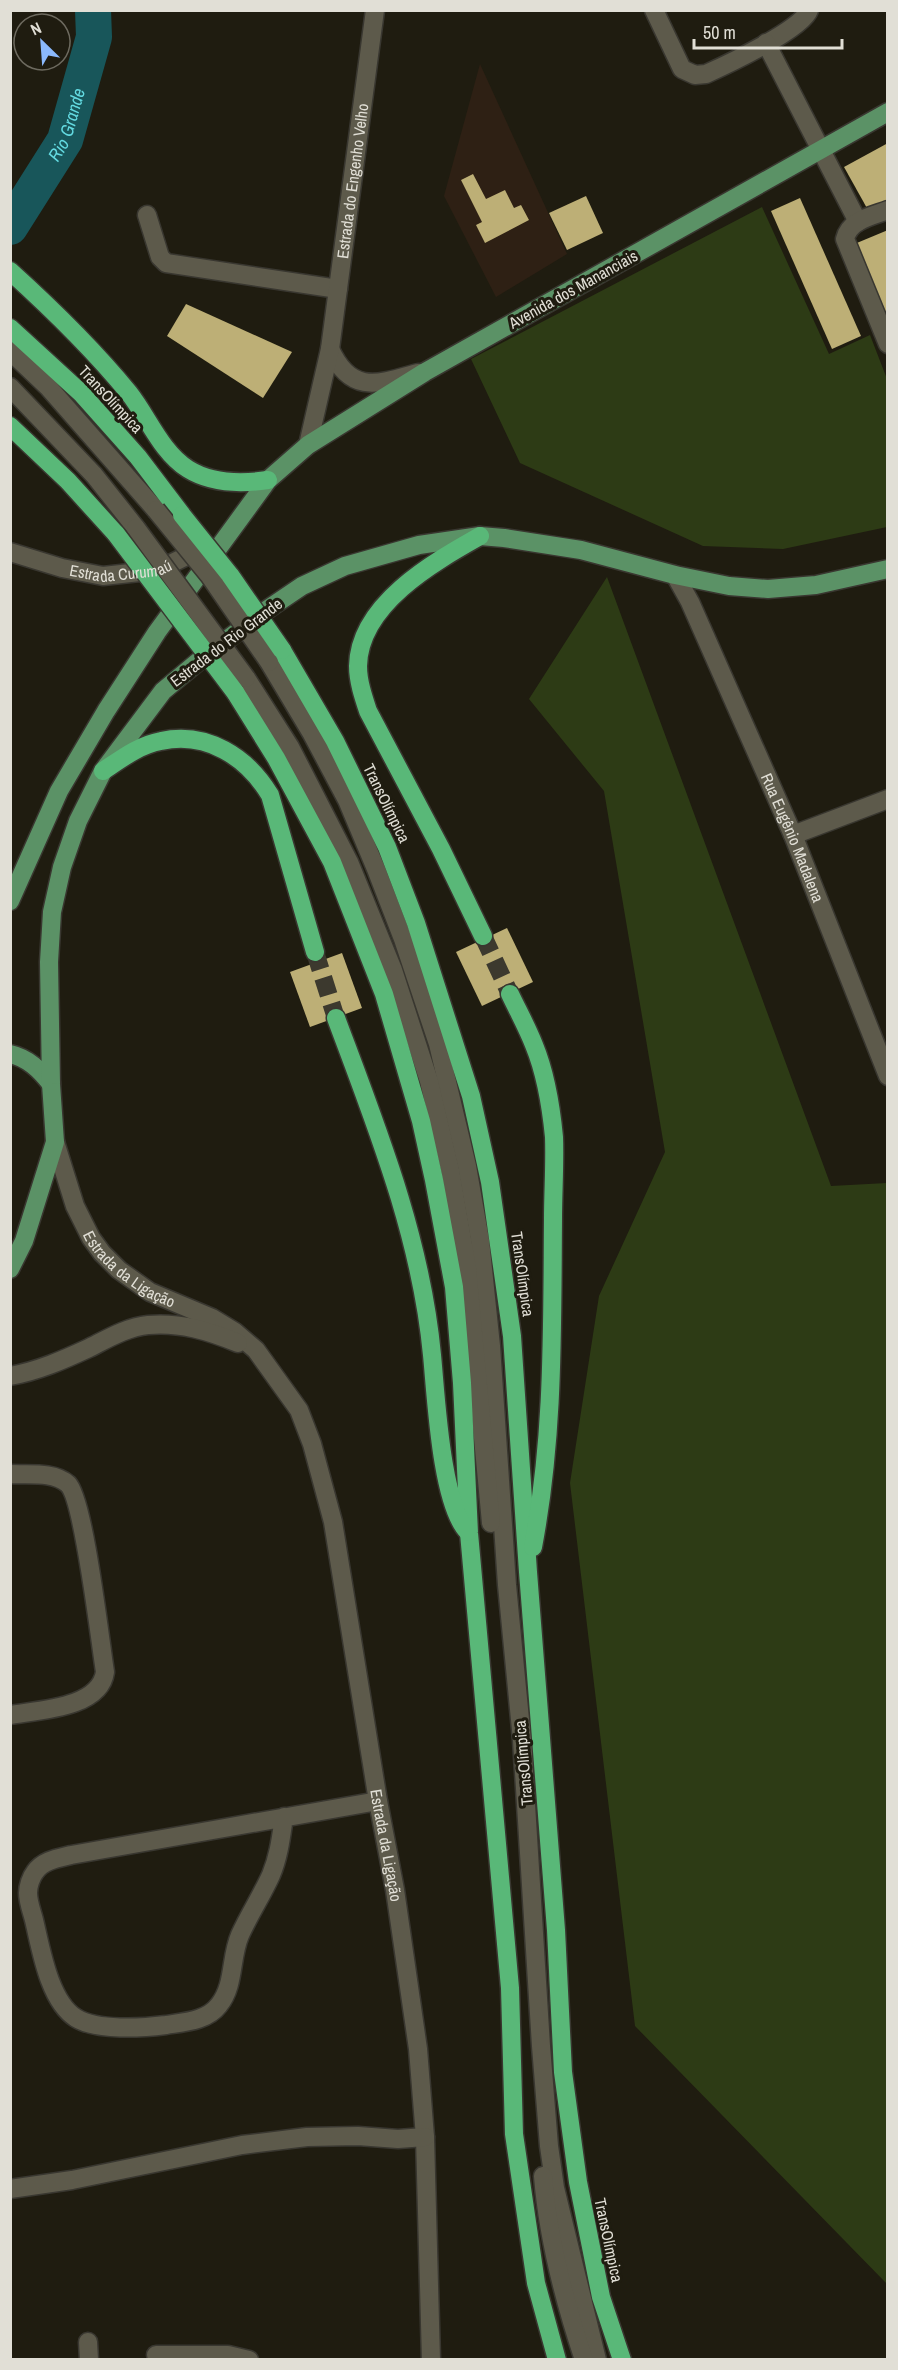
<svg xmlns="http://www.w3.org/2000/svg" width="898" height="2370" font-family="'Archivo Narrow',sans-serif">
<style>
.commercial{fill:#2e2014}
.green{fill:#2d3b15}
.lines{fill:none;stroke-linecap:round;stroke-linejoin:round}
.river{stroke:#18565a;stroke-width:36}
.building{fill:#bdaf76}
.highway-tunnel{stroke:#3c392e;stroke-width:18;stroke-dasharray:18 9;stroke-linecap:butt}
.minor-casing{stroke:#393730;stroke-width:21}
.major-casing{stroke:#393730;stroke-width:21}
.highway-casing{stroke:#393730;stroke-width:21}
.minor{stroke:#5d5a4b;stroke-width:18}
.major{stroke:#5b9266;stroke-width:18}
.highway{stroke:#59b878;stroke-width:18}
.minor-bridge-casing{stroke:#393730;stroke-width:21;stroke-linecap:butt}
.highway-bridge-casing{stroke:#393730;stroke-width:21;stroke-linecap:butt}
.minor-bridge{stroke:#5d5a4b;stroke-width:18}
.highway-bridge{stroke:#59b878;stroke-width:18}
.labels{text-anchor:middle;stroke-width:6;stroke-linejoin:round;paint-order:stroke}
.street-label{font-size:16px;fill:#e1dfd6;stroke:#1f1c10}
.water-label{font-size:18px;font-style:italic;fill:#63dae1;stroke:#1f1c10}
</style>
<rect width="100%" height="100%" fill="#1f1c10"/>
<polygon class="commercial" points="480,64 567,254 496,297 444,196"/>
<g class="green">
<polygon points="762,207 829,354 870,335 887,379 887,527 783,549 703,546 520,463 471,359"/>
<polygon points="607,577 831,1186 887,1183 887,2284 635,2026 570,1483 599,1296 665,1152 604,791 529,699"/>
</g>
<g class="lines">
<path class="river" id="s1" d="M10,227L65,140L94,37L93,10"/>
</g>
<g class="building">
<polygon points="888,143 888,199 868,210 844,167"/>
<polygon points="473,174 486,199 505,190 514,208 521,205 529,220 485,243 476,225 482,222 461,180"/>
<polygon points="586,196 603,233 567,250 549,213"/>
<polygon points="800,198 861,336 832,349 771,211"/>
<polygon points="888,230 888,330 852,245"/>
<polygon points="186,304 292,352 263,398 167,336"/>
<polygon points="507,928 533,982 482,1006 456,952"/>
<polygon points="342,953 362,1008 310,1027 290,972"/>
</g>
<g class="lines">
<g class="highway-tunnel">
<polyline points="483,936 510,994"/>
<polyline points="315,952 336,1018"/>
</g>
<g class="minor-casing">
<g id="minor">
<path d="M654,10L682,69L695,75L706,74C726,65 803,29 809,10"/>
<polyline points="766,43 858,222"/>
<path d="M888,210C872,216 849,220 845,239L888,344"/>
<polyline points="147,215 160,257 166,263 338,289"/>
<path d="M330,349C351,395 378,384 418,373"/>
<polyline points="10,351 49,388 156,510"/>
<polyline points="10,387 94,475 136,528"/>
<path id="s2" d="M308,445L330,349L375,10"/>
<path id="s3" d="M10,552L62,568L103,576L158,570L205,547"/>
<path id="s4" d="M675,575L690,602L793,835L888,1076"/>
<polyline points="269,662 312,734 347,800 376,869 403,939 438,1044 467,1166 480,1240 491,1346 507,1585 522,1740 541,2046 549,2146 555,2188 597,2360"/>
<polyline points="246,678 290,747 349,862 393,970 429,1081 450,1170 467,1268 491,1523"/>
<polyline points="793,835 888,799"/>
<path id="s5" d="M55,1142L75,1206L91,1238L102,1253L119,1270L150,1292L212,1318L235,1332L256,1350L299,1410L312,1444L333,1522L378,1801L395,1890L418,2049L425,2137L431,2360"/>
<path d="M10,1376C38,1371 63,1360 89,1348C107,1339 127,1327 148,1325C180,1322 209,1331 238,1343"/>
<path d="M10,1474C28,1475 54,1471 68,1484C84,1500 100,1641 105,1672C100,1708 40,1710 10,1715"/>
<path d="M284,1817C281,1837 279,1856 271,1875C262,1895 249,1915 240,1935C230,1958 235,1985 219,2005C207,2021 185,2022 166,2025C142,2028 97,2031 76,2018C49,2001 41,1949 34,1920C32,1912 28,1902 28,1893C28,1886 31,1877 35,1872C43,1860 59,1858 71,1855C173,1837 276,1819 378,1801"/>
<path d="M543,2176C548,2239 564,2300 584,2360"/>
<polyline points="10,2189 72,2180 242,2145 307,2137 358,2136 398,2139 425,2137"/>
<polyline points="88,2342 89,2360"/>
<polyline points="156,2355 228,2355 249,2360"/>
</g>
</g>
<g class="major-casing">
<g id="major">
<polyline points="10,901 59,791 106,711 157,632 268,480 308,445 425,372 888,112"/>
<path d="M10,1054C28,1058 40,1070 51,1084"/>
<polyline points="10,1269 24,1241 55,1142 51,1084 49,962 52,912 62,867 78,821 103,771 163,691 200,660 265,611 302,586 345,566 419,545 480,536 504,538 581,550 675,575 729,586 768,589 816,585 888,569"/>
</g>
</g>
<g class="highway-casing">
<g id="highway">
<path d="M10,271C52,309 93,349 129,393C148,417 161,452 188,469C212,484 241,484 268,480"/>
<polyline points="10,328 81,393 138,457 182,515"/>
<polyline points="10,426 68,481 116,534"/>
<path d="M480,536C434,562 359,604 358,666C358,681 363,696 368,711L441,849L483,936"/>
<polyline points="282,650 335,741 387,847 416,923 471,1096 490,1182 512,1336 528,1572 556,1930 563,2072 578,2182 601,2297 622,2360"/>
<polyline points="235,692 276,758 332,862 384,994 421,1121 434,1180 454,1287 462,1383 469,1533 510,1988 514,2134 536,2283 557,2360"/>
<path d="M103,771C121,759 139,745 161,741C207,731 247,757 270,795L315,952"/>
<path d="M510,994C518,1011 527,1027 534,1045C546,1074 551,1106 554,1137C555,1164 553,1192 553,1219C552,1331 554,1436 533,1547"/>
<path d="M336,1018C377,1128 421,1237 432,1355C436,1395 441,1505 468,1532"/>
</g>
</g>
<use href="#minor" class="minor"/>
<use href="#major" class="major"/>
<use href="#highway" class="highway"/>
<g class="minor-bridge-casing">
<g id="minor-bridge">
<polyline points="156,510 209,575 269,662"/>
<polyline points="136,528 246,678"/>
</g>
</g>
<g class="highway-bridge-casing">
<g id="highway-bridge">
<polyline points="182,515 230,575 282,650"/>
<polyline points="116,534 235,692"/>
</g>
</g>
<use href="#minor-bridge" class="minor-bridge"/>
<use href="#highway-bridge" class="highway-bridge"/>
</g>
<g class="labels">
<g class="street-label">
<text dy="6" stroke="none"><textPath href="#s2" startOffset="268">Estrada do Engenho Velho</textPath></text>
<text transform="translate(573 289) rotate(-29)" y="6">Avenida dos Mananciais</text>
<text transform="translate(111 399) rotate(47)" y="6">TransOlímpica</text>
<text dy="6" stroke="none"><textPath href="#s3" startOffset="114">Estrada Curumaú</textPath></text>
<text transform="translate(226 642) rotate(-37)" y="6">Estrada do Rio Grande</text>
<text transform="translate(387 803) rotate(64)" y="6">TransOlímpica</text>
<text dy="6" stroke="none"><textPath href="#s4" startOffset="288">Rua Eugênio Madalena</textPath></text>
<text dy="6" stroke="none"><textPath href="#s5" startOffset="153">Estrada da Ligação</textPath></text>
<text transform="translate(523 1274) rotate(82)" y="6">TransOlímpica</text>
<text transform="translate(523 1763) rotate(-95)" y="6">TransOlímpica</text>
<text dy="6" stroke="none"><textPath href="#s5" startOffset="824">Estrada da Ligação</textPath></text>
<text transform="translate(609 2240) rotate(78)" y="6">TransOlímpica</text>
</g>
<g class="water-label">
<text dy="6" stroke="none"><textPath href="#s1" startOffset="118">Rio Grande</textPath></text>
</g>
</g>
<rect width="898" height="2370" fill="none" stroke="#e1dfd6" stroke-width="24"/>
<g transform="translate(42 42) rotate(335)"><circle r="28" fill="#1f1c10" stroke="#6d6a5f" stroke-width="1.5"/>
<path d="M0-4.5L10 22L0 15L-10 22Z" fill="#8bb9fc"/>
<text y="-9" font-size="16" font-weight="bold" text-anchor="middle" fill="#e1dfd6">N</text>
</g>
<path d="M694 39v9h148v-9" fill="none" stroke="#e1dfd6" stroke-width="3"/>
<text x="703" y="39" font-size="18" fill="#e1dfd6" stroke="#1f1c10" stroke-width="4.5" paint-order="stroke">50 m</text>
</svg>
